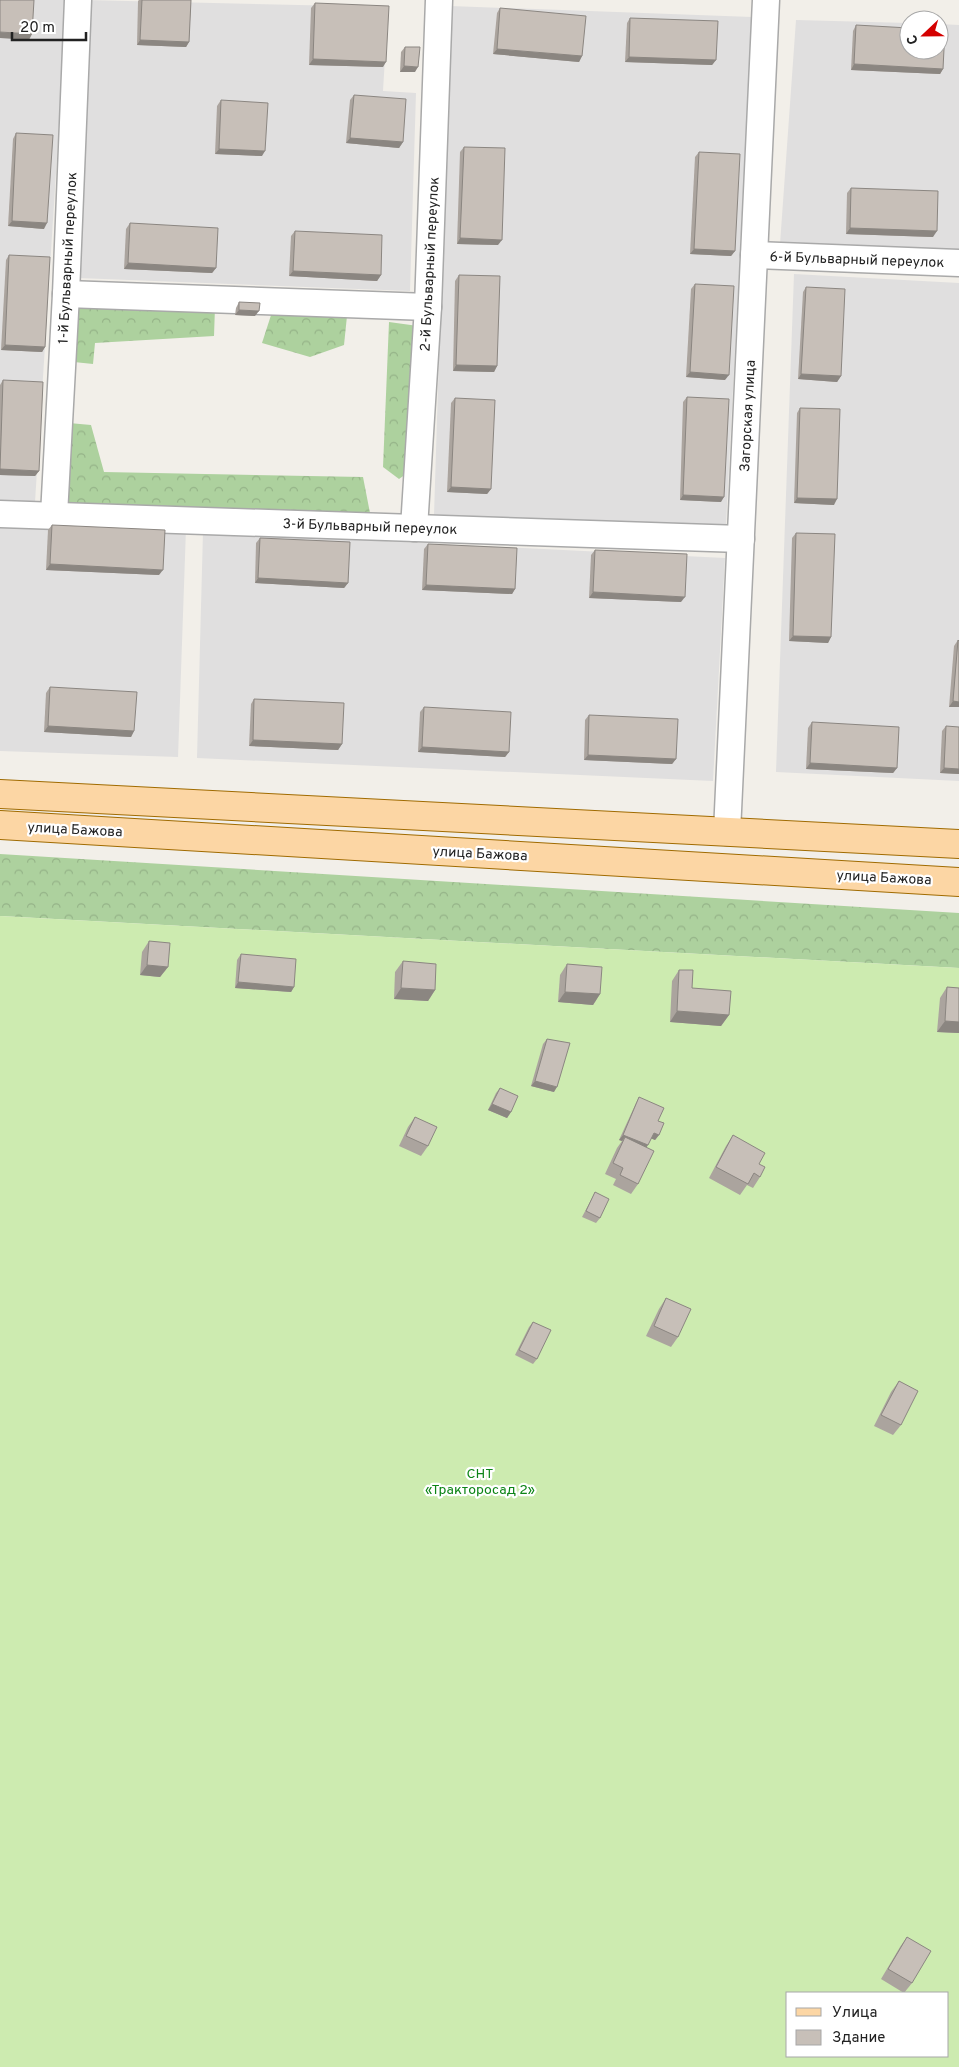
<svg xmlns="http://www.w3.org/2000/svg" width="959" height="2067" font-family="Overpass,sans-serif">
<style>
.residential{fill:#e0dfdf}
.forest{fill:url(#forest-crowns)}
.garden{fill:#cdebb0;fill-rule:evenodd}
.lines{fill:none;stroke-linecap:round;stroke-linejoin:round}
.street-casing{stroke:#a9a9a9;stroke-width:29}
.primary-casing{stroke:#a06b00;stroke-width:30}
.street{stroke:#fff;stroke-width:26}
.primary{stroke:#fcd6a4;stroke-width:28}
.wall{fill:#aba49e}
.shaded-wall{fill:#8b8681}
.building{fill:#c7bfb8;stroke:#8b8681}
.labels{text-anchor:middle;stroke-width:4.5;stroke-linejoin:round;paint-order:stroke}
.street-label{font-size:14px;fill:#222;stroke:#fff}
.park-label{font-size:14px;fill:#0c8416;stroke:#fff}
</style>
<defs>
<pattern id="forest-crowns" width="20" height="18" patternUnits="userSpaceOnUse" patternTransform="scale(1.25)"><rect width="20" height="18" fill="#add19e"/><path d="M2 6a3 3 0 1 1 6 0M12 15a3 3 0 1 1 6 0" fill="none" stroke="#95b388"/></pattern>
</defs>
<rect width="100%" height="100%" fill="#f2efe9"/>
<g class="residential">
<polygon points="0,0 67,0 35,502 0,501"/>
<polygon points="85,0 388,7 383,91 416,93 410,291 78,278"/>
<polygon points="450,6 752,17 726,525 434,515"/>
<polygon points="796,20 909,23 909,50 939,50 939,24 959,25 959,250 780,244"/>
<polygon points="794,274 959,283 959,781 776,772"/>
<polygon points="0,523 186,528 178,757 0,751"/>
<polygon points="203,532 725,558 713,781 197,758"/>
</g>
<g class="forest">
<polygon points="77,303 215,307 214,336 95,343 93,364 74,362"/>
<polygon points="273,309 347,316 344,345 310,357 262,343"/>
<polygon points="389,322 418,326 413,469 399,479 383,467"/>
<polygon points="69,423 91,425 104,472 363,477 370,513 68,506"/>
<polygon points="0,854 959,913 959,968 0,916"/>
</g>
<path class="garden" d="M0,916L959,968V2067H0ZM788,1993H948V2056H788Z"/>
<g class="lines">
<g class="street-casing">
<g id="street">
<polyline points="754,255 959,263"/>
<polyline points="66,294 428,307"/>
<polyline points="0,514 741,539"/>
<polyline points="54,515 66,294 78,0"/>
<polyline points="414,528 428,307 439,0"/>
<polyline points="727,832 766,0"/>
</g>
</g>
<g class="primary-casing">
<g id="primary">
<polyline points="0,794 959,844"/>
<polyline points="0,825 959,882"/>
</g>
</g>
<use href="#street" class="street"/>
<use href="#primary" class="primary"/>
</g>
<g class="wall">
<polygon points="139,0 191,0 189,42 186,47 137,45 138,1"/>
<polygon points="315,3 383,67 309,65 311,8"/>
<polygon points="500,8 582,56 579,62 493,54 497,13"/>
<polygon points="630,18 716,60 712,65 625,62 627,23"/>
<polygon points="856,25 943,69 940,74 851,70 853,31"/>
<polygon points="405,47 415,72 400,72 401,52"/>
<polygon points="354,95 403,142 399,148 346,143 350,100"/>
<polygon points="221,100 262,156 215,154 217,106"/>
<polygon points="16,133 44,229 8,226 13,139"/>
<polygon points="464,147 498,245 457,244 460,152"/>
<polygon points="699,152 735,251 731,256 690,254 695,157"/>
<polygon points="851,188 933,237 846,234 847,193"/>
<polygon points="130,223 216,268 212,273 124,269 126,229"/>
<polygon points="295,231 381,275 377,281 289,276 291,236"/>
<polygon points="9,255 45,347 42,352 1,350 6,260"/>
<polygon points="459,275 497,366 494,372 453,371 455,281"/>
<polygon points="695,284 725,380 686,377 691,289"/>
<polygon points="806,287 841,376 837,382 798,379 803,292"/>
<polygon points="239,302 255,316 235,315 236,308"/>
<polygon points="3,380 39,471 35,476 0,475 0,385"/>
<polygon points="687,397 721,502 680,500 683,402"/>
<polygon points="455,398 491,489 487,494 447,492 451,403"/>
<polygon points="800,408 834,505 794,503 797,413"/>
<polygon points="52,525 159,575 46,570 48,530"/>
<polygon points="796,533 831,637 828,643 789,641 792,538"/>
<polygon points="260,538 348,583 344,588 255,583 256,543"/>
<polygon points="428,544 515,589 512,594 422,590 424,549"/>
<polygon points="595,550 681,602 589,598 591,555"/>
<polygon points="958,640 959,707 949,707 954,646"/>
<polygon points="50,687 134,731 131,737 44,732 46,693"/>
<polygon points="254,699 342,744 338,750 249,746 251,704"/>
<polygon points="424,707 509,752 505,757 418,752 420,712"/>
<polygon points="589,715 676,759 672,764 584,760 585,720"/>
<polygon points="812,722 897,768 893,773 806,769 808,728"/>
<polygon points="946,726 959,774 940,773 942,731"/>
<polygon points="149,941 168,967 160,977 140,975 142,952"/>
<polygon points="241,954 294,987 291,992 235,988 237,960"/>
<polygon points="403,961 435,990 428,1001 394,999 395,972"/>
<polygon points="567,964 600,994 593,1005 558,1002 560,975"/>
<polygon points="679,970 692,988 729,1015 721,1026 670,1022 672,981"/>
<polygon points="947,987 959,988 959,1033 937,1032 940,998"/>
<polygon points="547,1039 554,1092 531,1086 543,1044"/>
<polygon points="500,1088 511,1112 507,1118 488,1110 496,1093"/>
<polygon points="639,1097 658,1121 659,1135 655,1140 651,1138 646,1147 638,1184 631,1194 613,1185 616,1179 605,1174 617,1148 622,1141 619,1140 636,1103"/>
<polygon points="415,1117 428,1146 421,1156 399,1146 408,1127"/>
<polygon points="733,1135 759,1164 760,1177 753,1188 747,1185 740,1195 709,1178 726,1146"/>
<polygon points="595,1192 600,1218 596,1223 582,1217 592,1198"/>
<polygon points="666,1298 678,1337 671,1347 646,1336 659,1309"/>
<polygon points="533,1322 537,1359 533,1364 515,1355 529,1327"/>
<polygon points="899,1381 901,1425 893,1435 874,1426 891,1392"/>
<polygon points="907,1937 912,1983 904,1993 881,1979 900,1947"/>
</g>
<g class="shaded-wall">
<polygon points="0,32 32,34 29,40 0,38"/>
<polygon points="140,40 189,42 186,47 137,45"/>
<polygon points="497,49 582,56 579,62 493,54"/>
<polygon points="629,57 716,60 712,65 625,62"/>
<polygon points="313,59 386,62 383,67 309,65"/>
<polygon points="854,64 943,69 940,74 851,70"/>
<polygon points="404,66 418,67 415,72 400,72"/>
<polygon points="350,138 403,142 399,148 346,143"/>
<polygon points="219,149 265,151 262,156 215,154"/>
<polygon points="12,221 47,223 44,229 8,226"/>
<polygon points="850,228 937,231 933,237 846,234"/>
<polygon points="460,238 502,240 498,245 457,244"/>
<polygon points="694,249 735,251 731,256 690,254"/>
<polygon points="128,263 216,268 212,273 124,269"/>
<polygon points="293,271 381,275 377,281 289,276"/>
<polygon points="239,310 259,311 255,316 235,315"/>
<polygon points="5,345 45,347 42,352 1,350"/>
<polygon points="456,365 497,366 494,372 453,371"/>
<polygon points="690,372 729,375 725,380 686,377"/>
<polygon points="801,374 841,376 837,382 798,379"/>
<polygon points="0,469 39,471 35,476 0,475"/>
<polygon points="451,487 491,489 487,494 447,492"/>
<polygon points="683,495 724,497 721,502 680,500"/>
<polygon points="797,498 837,499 834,505 794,503"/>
<polygon points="50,564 163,570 159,575 46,570"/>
<polygon points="258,578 348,583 344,588 255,583"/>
<polygon points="426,585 515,589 512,594 422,590"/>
<polygon points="593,592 685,597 681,602 589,598"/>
<polygon points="793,636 831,637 828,643 789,641"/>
<polygon points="953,701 959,702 959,707 949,707"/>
<polygon points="48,726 134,731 131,737 44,732"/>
<polygon points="253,740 342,744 338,750 249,746"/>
<polygon points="422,747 509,752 505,757 418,752"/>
<polygon points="588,755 676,759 672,764 584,760"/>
<polygon points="810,763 897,768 893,773 806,769"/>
<polygon points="944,768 959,769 959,774 940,773"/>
<polygon points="147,965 168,967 160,977 140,975"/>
<polygon points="238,982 294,987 291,992 235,988"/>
<polygon points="401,988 435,990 428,1001 394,999"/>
<polygon points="565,992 600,994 593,1005 558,1002"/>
<polygon points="677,1011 729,1015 721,1026 670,1022"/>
<polygon points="945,1021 959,1022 959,1033 937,1032"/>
<polygon points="535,1081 557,1087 554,1092 531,1086"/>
<polygon points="492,1104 511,1112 507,1118 488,1110"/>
<polygon points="654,1133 659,1135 655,1140 650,1138"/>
<polygon points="623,1135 648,1145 644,1151 625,1137 622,1141 619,1140"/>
</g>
<g class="building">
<polygon points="0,0 34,0 32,34 0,32"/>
<polygon points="142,0 191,0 189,42 140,40"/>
<polygon points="315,3 389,6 386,62 313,59"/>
<polygon points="500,8 586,16 582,56 497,49"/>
<polygon points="630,18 718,21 716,60 629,57"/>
<polygon points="856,25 909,28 909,50 939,50 939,29 945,29 943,69 854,64"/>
<polygon points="405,47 420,47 418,67 404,66"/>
<polygon points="354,95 406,99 403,142 350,138"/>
<polygon points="221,100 268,103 265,151 219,149"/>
<polygon points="16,133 53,135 47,223 12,221"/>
<polygon points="464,147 505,148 502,240 460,238"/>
<polygon points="699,152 740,154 735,251 694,249"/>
<polygon points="851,188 938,191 937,231 850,228"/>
<polygon points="130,223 218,228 216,268 128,263"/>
<polygon points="295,231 382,235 381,275 293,271"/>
<polygon points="9,255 50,257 45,347 5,345"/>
<polygon points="459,275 500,276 497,366 456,365"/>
<polygon points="695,284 734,286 729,375 690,372"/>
<polygon points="806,287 845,289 841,376 801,374"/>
<polygon points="239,302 260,303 259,311 239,310"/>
<polygon points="3,380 43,382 39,471 0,469"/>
<polygon points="687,397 729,399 724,497 683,495"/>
<polygon points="455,398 495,400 491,489 451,487"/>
<polygon points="800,408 840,409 837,499 797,498"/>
<polygon points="52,525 165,530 163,570 50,564"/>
<polygon points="796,533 835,534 831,637 793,636"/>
<polygon points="260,538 350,542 348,583 258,578"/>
<polygon points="428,544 517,548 515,589 426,585"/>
<polygon points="595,550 687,554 685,597 593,592"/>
<polygon points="958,640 959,641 959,702 953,701"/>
<polygon points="50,687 137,692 134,731 48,726"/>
<polygon points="254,699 344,703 342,744 253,740"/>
<polygon points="424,707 511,712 509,752 422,747"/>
<polygon points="589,715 678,719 676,759 588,755"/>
<polygon points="812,722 899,727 897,768 810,763"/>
<polygon points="946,726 959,727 959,769 944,768"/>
<polygon points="149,941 170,943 168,967 147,965"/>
<polygon points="241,954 296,959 294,987 238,982"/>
<polygon points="403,961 436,964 435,990 401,988"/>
<polygon points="567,964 602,967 600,994 565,992"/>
<polygon points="679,970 693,970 692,988 731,991 729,1015 677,1011"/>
<polygon points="947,987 959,988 959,1022 945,1021"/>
<polygon points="547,1039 570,1043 557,1087 535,1081"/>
<polygon points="500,1088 518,1096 511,1112 492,1104"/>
<polygon points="639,1097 664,1108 658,1121 664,1123 659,1135 654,1133 648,1145 623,1135"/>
<polygon points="415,1117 437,1127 428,1146 406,1136"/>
<polygon points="733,1135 765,1153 759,1164 765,1167 760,1177 754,1173 748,1184 716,1167"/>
<polygon points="625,1137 654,1151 638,1184 620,1175 623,1168 613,1163"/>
<polygon points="595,1192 609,1199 600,1218 586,1211"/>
<polygon points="666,1298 691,1309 678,1337 654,1326"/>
<polygon points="533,1322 551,1330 537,1359 519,1350"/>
<polygon points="899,1381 918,1391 901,1425 881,1415"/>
<polygon points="907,1937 931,1951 912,1983 888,1969"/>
</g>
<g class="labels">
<g class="street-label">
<text transform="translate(67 258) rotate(-87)" y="5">1-й Бульварный переулок</text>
<text transform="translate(857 259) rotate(2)" y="5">6-й Бульварный переулок</text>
<text transform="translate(429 264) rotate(-87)" y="5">2-й Бульварный переулок</text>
<text transform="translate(747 416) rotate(-87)" y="5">Загорская улица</text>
<text transform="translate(370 526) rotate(2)" y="5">3-й Бульварный переулок</text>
<text transform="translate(75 829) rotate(3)" y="5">улица Бажова</text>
<text transform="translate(480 853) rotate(3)" y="5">улица Бажова</text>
<text transform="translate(884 877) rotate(3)" y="5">улица Бажова</text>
</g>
<g class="park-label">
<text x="480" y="1478">СНТ<tspan x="480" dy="16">«Тракторосад 2»</tspan></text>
</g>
</g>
<rect x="786" y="1992" width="162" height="65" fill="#ffffff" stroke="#a7a7a7"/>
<rect x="796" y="2008" width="25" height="8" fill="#fcd6a4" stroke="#a7a7a7"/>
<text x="832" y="2017" font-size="15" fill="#222222">Улица</text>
<rect x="796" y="2030" width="25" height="15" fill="#c7bfb8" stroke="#a7a7a7"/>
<text x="832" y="2042" font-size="15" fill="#222222">Здание</text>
<g transform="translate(924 35) rotate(248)"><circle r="24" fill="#ffffff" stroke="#a7a7a7"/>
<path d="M0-4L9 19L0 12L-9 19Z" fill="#d40000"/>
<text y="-8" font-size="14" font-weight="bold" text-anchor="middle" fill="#222222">С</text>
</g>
<path d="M12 32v8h74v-8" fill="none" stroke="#222222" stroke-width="2.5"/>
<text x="20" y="32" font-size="15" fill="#222222" stroke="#ffffff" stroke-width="4" paint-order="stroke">20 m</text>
</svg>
